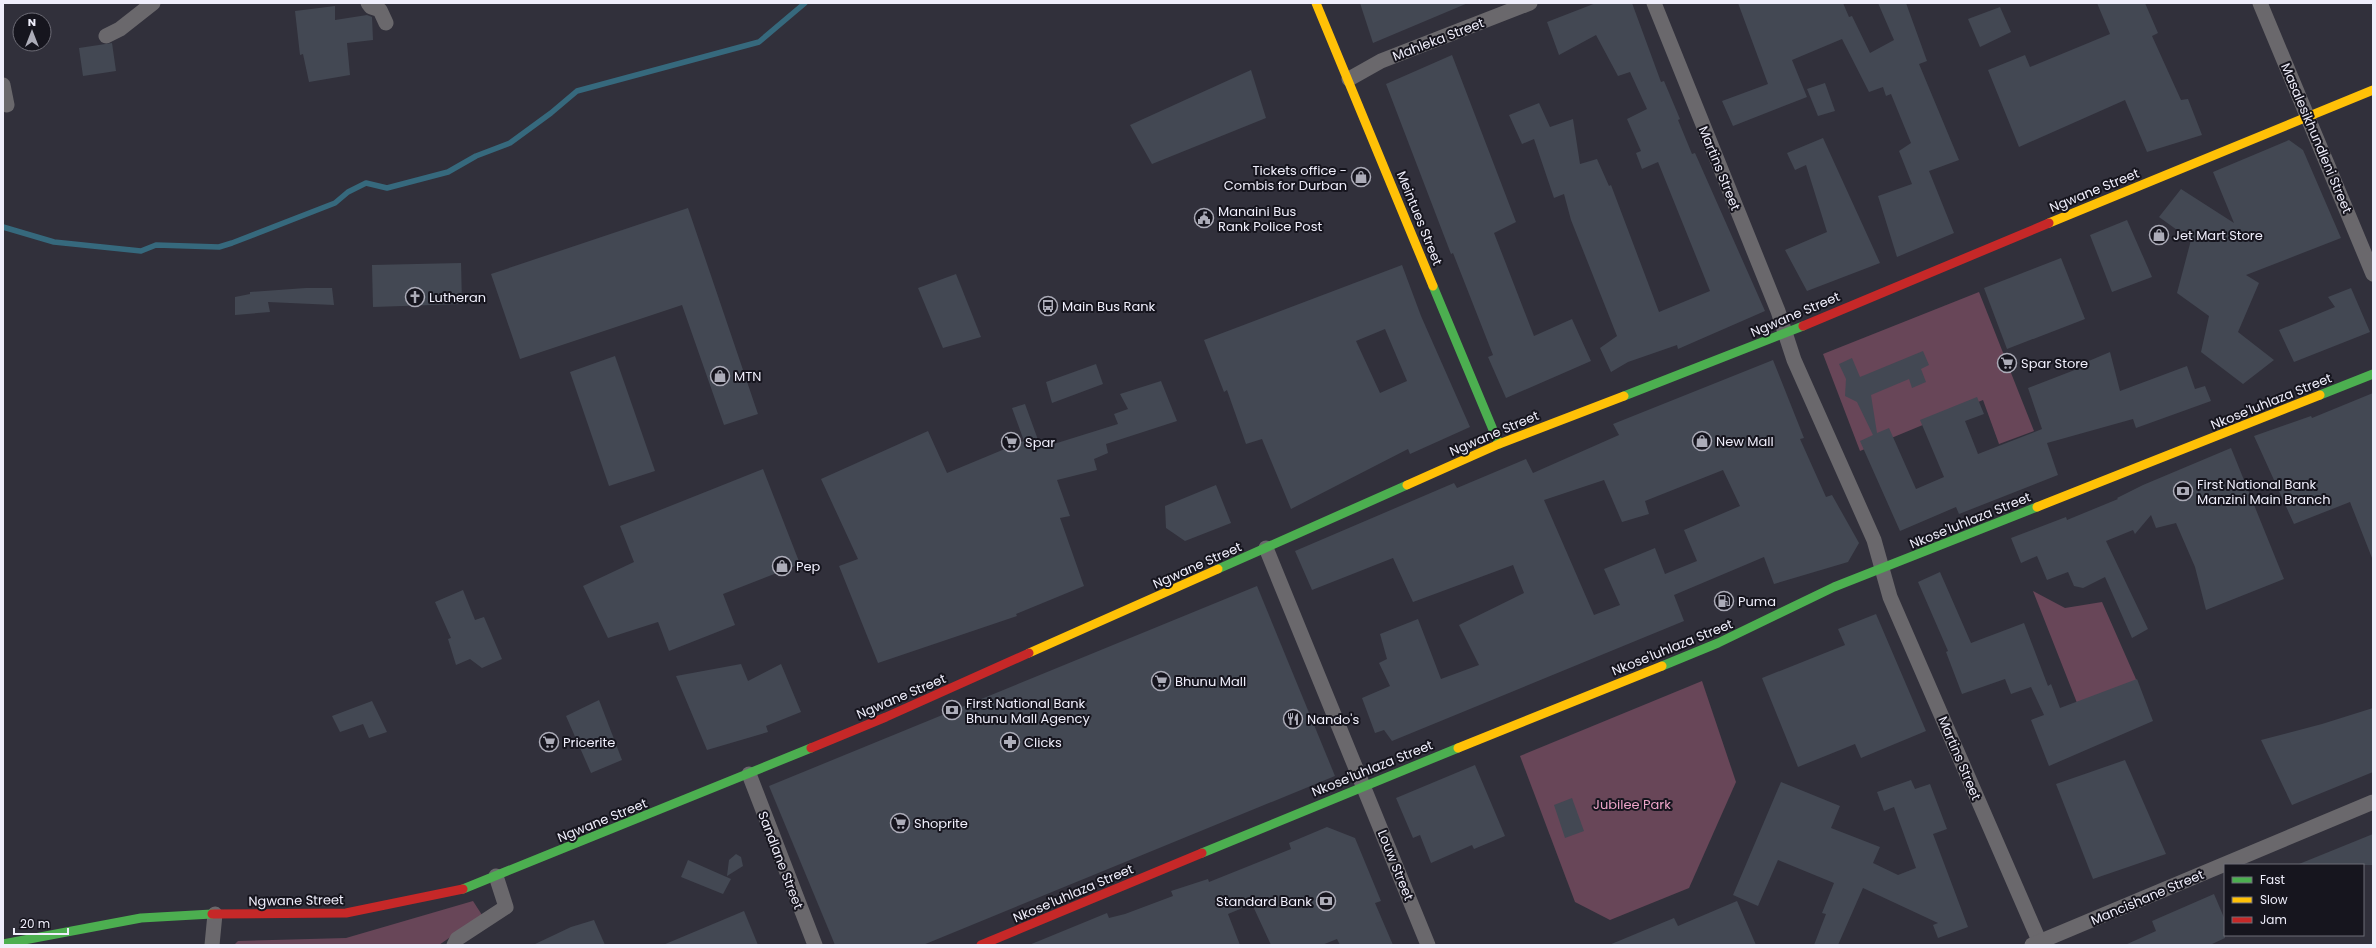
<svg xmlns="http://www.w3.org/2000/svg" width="2376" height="948" font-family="Poppins,sans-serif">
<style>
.green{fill:#684658}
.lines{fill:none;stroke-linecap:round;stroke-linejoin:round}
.stream{stroke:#36697d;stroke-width:5.5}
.building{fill:#434853;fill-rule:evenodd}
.street{stroke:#6a686c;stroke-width:15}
.fast{stroke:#4caf50;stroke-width:9}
.slow{stroke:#ffc107;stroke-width:9}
.jam{stroke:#c62828;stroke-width:9}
.labels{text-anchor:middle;stroke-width:4;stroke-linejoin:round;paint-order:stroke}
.street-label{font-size:13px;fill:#efeefb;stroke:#16151e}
.poi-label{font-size:13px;fill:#efeefb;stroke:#16151e;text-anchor:start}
.park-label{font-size:13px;fill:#eda4c8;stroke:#16151e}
</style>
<rect width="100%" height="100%" fill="#31303b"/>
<g class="green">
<polygon points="1979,292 2034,431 1999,444 1983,400 1860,451 1823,354"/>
<polygon points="2033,591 2065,608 2102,602 2139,686 2079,708"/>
<polygon points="1702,681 1736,782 1689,888 1610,920 1575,902 1520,756"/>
<polygon points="473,901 482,915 439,945 234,945 238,941 346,938"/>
</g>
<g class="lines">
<polyline class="stream" points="3,227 54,242 141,251 156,245 219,247 232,243 335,203 348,192 366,183 387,188 448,172 476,156 510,143 551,113 577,91 759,42 805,3"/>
</g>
<g class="building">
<polygon points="1360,3 1468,3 1373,43"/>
<polygon points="1596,3 1632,3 1661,82 1664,81 1680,119 1678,120 1692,154 1695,153 1765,311 1678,349 1677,345 1628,362 1611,372 1600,348 1617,336 1571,220 1564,194 1554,198 1534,139 1522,144 1509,115 1539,103 1550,127 1573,119 1580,164 1597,159 1609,186 1611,185 1659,312 1710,291 1658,162 1642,169 1636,153 1641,151 1627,119 1647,109 1630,72 1618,76 1596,35 1559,55 1547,22"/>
<polygon points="1738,3 1843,3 1849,17 1852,16 1870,53 1894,40 1878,3 1906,3 1927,61 1919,64 1959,160 1929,171 1954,233 1897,257 1878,196 1912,184 1899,151 1911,143 1891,94 1886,96 1883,87 1869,92 1842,39 1792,60 1807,97 1733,126 1722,101 1768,84"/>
<polygon points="2097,3 2145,3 2158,33 2152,36 2181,100 2188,99 2202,135 2147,152 2125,100 2019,147 1988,70 2025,55 2030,67 2110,34"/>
<polygon points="335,6 335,20 367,15 372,17 373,40 347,43 350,75 309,82 303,54 300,55 295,11"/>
<polygon points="2000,7 2011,32 1980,47 1968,19"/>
<polygon points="112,43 116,71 83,76 79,48"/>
<polygon points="1452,55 1516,222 1494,233 1534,336 1572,319 1591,361 1506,398 1488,357 1493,355 1453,253 1451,254 1386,84"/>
<polygon points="1251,70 1266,118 1152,164 1130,125"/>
<polygon points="1825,83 1835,111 1818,116 1807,89"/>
<polygon points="1823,138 1880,263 1807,291 1785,250 1827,232 1806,165 1795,170 1787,153"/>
<polygon points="2289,140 2303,150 2341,238 2246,275 2259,283 2238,332 2274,360 2243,384 2201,352 2209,316 2177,293 2191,240 2159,217 2181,189 2234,223 2213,172"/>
<polygon points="688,208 758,414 724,425 682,305 520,359 491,274"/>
<polygon points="2127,220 2152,277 2112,292 2090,235"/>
<polygon points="2061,258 2085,319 2007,349 1984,288"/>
<polygon points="461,263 462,304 373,307 372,265"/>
<path d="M1402,265L1421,316L1470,427L1410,454L1408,449L1291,509L1262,439L1246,444L1227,390L1224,392L1204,340ZM1385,329L1407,381L1380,393L1356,341Z"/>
<polygon points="956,274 981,337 943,348 918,288"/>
<polygon points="306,288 332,288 334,305 268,302 270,312 235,315 235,297 250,294 250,292"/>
<polygon points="2351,288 2370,332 2294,362 2279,330 2335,307 2328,297"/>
<polygon points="1923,351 1929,365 1921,369 1926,382 1912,388 1909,379 1871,395 1877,433 1889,428 1916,489 1944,477 1920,420 1977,397 1984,414 1965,421 1978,454 2042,429 2028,388 2085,366 2084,363 2110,352 2120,391 2187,366 2195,389 2205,386 2211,401 2136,428 2133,419 2047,443 2058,475 1959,514 1956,507 1900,531 1860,441 1873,435 1857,402 1845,396 1846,379 1839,364 1852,358 1860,377"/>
<polygon points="615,356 655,471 609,486 570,372"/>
<path d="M1773,360L1804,438L1800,439L1826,497L1832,495L1859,543L1848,562L1774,584L1764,557L1674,595L1684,621L1392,741L1384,730L1375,733L1362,698L1390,686L1379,663L1387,659L1380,634L1418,619L1441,679L1479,665L1459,625L1524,593L1513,565L1413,602L1393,558L1312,590L1295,551L1454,483L1457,488L1526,459L1533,473L1619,435L1613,424ZM1723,470L1740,506L1684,530L1697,561L1665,574L1655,548L1604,569L1620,605L1594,615L1544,500L1604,480L1622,522L1649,514L1645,501Z"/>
<polygon points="1096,364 1103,384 1052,403 1046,382"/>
<polygon points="1161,381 1177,421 1106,444 1108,453 1094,459 1097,470 1057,480 1070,516 1060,518 1084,586 1016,614 1017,616 878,663 839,566 858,559 821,479 928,431 947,473 1024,441 1012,408 1025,404 1041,448 1118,424 1114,414 1128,409 1120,394"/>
<polygon points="2373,393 2373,558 2372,558 2350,502 2294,524 2254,436 2311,416 2312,418"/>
<polygon points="2231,448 2284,579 2206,610 2195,567 2176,523 2156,528 2151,515 2135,534 2133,530 2106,541 2148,629 2132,638 2105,577 2083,588 2074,586 2068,572 2047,580 2037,556 2021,563 2011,538 2066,517 2067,520 2118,499 2117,498 2143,485"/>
<polygon points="763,469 800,564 723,594 735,625 669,651 658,622 608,638 583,586 634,562 620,526"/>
<polygon points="1216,485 1231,523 1185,541 1166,528 1165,506"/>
<polygon points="1940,572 1971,643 2024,623 2048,686 2051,684 2060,708 2137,679 2153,721 2049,766 2031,720 2044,715 2031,687 2011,694 2005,679 1962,694 1946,652 1948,651 1918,582"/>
<polygon points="1257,586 1335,776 923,945 835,945 769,786"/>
<polygon points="463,590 475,620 484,617 502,659 482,668 470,659 456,665 448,639 451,638 435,602"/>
<polygon points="1876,614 1926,731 1861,758 1855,744 1798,767 1762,678 1845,645 1838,629"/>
<polygon points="741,664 748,681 781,664 801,712 766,726 768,732 707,750 676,676"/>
<polygon points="599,700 622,760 591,773 566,716"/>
<polygon points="372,701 387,732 369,738 363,724 340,732 332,716"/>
<polygon points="2373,708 2373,772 2292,805 2261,740 2322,724"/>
<polygon points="2125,760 2166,854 2093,879 2056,784"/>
<polygon points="1475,765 1505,836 1474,849 1472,845 1431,863 1420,835 1413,838 1396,798"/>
<polygon points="1911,780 1915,789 1930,784 1947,829 1933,834 1968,927 1938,938 1933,925 1938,923 1863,888 1838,945 1814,945 1826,914 1822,913 1834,883 1778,860 1758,906 1733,895 1781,782 1840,806 1831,828 1880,847 1873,863 1898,875 1916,868 1894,807 1884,811 1877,792"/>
<polygon points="1572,798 1584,831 1565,838 1554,805"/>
<polygon points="1327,827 1355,838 1381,901 1375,903 1393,945 1340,945 1337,939 1322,945 1271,945 1252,904 1228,914 1240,945 1029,945 1107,913 1109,918 1125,914 1173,896 1171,891 1208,879 1209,882 1291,849 1289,843"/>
<polygon points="2373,834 2373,865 2299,865 2299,864"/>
<polygon points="736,854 741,857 743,866 727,876 729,860"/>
<polygon points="688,860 731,879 723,894 681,877"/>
<polygon points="2214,894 2225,920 2225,938 2210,945 2125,945 2156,931 2152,921"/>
<polygon points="1737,901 1756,945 1609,945 1674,918 1678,926"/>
<polygon points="744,911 758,945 663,945"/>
<polygon points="594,920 605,945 533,945 571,927"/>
</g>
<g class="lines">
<g class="street">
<polyline points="368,3 371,7 380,10 386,23"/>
<polyline points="1654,3 1778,311 1794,360 1874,540 1890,597 2041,945"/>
<polyline points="2260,3 2373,274"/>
<polyline points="106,36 120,29 153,3"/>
<polyline points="1349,79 1381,61 1530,3"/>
<polyline points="3,85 7,105"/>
<polyline points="1266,548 1428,945"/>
<polyline points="749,774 815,945"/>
<polyline points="212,945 215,914"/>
<polyline points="454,945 457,939 506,907 496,876"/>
<polyline points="2032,945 2373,802"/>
</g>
<g class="fast">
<polyline points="1433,286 1499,444"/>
<polyline points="2320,395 2373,374"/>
<polyline points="1624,396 1803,326"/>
<polyline points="1218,569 1407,485"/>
<polyline points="1662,666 1718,643 1834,587 2037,507"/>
<polyline points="1202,853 1458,748"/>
<polyline points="463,889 811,748"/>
<polyline points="3,944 141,918 212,914"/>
</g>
<g class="slow">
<polyline points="1316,3 1433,286"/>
<polyline points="2049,223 2373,90"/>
<polyline points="1407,485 1499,444 1624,396"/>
<polyline points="2037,507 2320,395"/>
<polyline points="1029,653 1218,569"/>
<polyline points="1458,748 1662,666"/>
</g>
<g class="jam">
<polyline points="1803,326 2049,223"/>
<polyline points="811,748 886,717 1029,653"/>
<polyline points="212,914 346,913 463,889"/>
<polyline points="981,945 1202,853"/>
</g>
</g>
<defs>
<g id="shop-ring" transform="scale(1)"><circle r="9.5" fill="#16151e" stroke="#acacb8" stroke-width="1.5"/><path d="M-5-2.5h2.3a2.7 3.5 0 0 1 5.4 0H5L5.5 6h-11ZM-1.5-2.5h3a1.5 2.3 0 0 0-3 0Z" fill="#acacb8"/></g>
<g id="civic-ring" transform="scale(1)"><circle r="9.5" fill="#16151e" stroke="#acacb8" stroke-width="1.5"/><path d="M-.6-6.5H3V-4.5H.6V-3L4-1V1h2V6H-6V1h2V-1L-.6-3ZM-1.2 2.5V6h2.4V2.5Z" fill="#acacb8"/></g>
<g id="church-ring" transform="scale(1)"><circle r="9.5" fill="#16151e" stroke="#acacb8" stroke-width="1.5"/><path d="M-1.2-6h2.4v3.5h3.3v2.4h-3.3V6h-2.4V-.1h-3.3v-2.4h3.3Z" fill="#acacb8"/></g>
<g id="bus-ring" transform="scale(1)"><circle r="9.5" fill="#16151e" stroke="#acacb8" stroke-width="1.5"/><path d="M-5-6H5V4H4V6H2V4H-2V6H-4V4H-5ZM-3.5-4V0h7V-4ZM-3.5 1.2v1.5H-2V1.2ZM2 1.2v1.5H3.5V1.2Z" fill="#acacb8"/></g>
<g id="supermarket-ring" transform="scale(1)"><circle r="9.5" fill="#16151e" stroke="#acacb8" stroke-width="1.5"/><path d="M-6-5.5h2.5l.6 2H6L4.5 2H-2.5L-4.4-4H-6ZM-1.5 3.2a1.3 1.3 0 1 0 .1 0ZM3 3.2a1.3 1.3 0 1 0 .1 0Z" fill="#acacb8"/></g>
<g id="bank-ring" transform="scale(1)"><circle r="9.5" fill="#16151e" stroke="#acacb8" stroke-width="1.5"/><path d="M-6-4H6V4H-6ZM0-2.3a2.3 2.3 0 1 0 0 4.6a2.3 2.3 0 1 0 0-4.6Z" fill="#acacb8"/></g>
<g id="fuel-ring" transform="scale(1)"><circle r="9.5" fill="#16151e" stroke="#acacb8" stroke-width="1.5"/><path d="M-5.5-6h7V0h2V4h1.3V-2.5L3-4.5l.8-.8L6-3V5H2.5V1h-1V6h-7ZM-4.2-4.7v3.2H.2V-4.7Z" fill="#acacb8"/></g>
<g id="restaurant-ring" transform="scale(1)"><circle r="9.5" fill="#16151e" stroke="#acacb8" stroke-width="1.5"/><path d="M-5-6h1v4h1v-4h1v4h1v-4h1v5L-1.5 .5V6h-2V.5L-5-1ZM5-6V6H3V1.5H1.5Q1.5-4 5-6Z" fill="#acacb8"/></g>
<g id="pharmacy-ring" transform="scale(1)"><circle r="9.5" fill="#16151e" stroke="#acacb8" stroke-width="1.5"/><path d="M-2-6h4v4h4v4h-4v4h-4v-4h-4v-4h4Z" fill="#acacb8"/></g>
</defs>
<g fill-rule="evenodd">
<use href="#shop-ring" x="1361" y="177"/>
<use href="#civic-ring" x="1204" y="218"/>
<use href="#shop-ring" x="2159" y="235"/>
<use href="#church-ring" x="415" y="297"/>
<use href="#bus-ring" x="1048" y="306"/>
<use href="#supermarket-ring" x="2007" y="363"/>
<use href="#shop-ring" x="720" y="376"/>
<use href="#shop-ring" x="1702" y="441"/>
<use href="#supermarket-ring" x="1011" y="442"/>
<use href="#bank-ring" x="2183" y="491"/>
<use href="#shop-ring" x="782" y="566"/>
<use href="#fuel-ring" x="1724" y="601"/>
<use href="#supermarket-ring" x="1161" y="681"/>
<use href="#bank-ring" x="952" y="710"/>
<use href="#restaurant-ring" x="1293" y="719"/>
<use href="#supermarket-ring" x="549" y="742"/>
<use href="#pharmacy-ring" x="1010" y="742"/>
<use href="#supermarket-ring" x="900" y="823"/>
<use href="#bank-ring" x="1326" y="901"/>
</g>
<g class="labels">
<g class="street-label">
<text transform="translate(1438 39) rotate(-21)" y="5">Mahleka Street</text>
<text transform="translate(2317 138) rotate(67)" y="5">Masalesikhundleni Street</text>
<text transform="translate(1720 168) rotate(68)" y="5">Martins Street</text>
<text transform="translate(2094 190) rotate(-22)" y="5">Ngwane Street</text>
<text transform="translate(1420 218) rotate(68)" y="5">Meintues Street</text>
<text transform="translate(1795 314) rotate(-23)" y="5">Ngwane Street</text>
<text transform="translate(2271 401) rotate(-22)" y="5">Nkose'luhlaza Street</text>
<text transform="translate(1494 433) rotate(-23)" y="5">Ngwane Street</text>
<text transform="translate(1970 520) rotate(-22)" y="5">Nkose'luhlaza Street</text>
<text transform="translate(1197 565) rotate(-24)" y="5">Ngwane Street</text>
<text transform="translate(1672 647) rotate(-22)" y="5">Nkose'luhlaza Street</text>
<text transform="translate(901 696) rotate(-23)" y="5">Ngwane Street</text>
<text transform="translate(1960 758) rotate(67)" y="5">Martins Street</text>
<text transform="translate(1372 768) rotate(-22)" y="5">Nkose'luhlaza Street</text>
<text transform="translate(602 820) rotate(-22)" y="5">Ngwane Street</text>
<text transform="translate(781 860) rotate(69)" y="5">Sandlane Street</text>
<text transform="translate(1396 865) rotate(68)" y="5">Louw Street</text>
<text transform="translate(1073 893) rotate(-23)" y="5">Nkose'luhlaza Street</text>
<text transform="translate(2147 897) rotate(-23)" y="5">Mancishane Street</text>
<text transform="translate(296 900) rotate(-1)" y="5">Ngwane Street</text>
</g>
<g class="poi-label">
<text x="1347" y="175" text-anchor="end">Tickets office -<tspan x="1347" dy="15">Combis for Durban</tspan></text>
<text x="1218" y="216">Manaini Bus<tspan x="1218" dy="15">Rank Police Post</tspan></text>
<text x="2173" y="240">Jet Mart Store</text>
<text x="429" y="302">Lutheran</text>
<text x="1062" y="311">Main Bus Rank</text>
<text x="2021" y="368">Spar Store</text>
<text x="734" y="381">MTN</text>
<text x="1716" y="446">New Mall</text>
<text x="1025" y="447">Spar</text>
<text x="2197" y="489">First National Bank<tspan x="2197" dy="15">Manzini Main Branch</tspan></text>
<text x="796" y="571">Pep</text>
<text x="1738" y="606">Puma</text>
<text x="1175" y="686">Bhunu Mall</text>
<text x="966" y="708">First National Bank<tspan x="966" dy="15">Bhunu Mall Agency</tspan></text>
<text x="1307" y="724">Nando's</text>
<text x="563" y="747">Pricerite</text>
<text x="1024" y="747">Clicks</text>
<text x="914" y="828">Shoprite</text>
<text x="1312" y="906" text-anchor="end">Standard Bank</text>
</g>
<g class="park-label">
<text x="1632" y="809">Jubilee Park</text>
</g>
</g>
<rect width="2376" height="948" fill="none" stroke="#efeefb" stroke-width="8"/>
<rect x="2224" y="864" width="140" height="72" fill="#16151e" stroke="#6d6c76"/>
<rect x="2232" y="877" width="20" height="6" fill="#4caf50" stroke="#6d6c76"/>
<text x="2260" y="884" font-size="12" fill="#efeefb">Fast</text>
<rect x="2232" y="897" width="20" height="6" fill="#ffc107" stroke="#6d6c76"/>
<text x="2260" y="904" font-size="12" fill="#efeefb">Slow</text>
<rect x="2232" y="917" width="20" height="6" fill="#c62828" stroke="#6d6c76"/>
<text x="2260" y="924" font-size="12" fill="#efeefb">Jam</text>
<g transform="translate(32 32)"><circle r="19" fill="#16151e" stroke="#6d6c76"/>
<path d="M0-3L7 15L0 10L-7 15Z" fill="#acacb8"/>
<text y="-6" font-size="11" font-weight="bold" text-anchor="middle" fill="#efeefb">N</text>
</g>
<path d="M14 928v6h54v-6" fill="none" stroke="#efeefb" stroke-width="2"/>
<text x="20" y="928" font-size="12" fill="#efeefb" stroke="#16151e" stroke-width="3" paint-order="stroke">20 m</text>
</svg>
